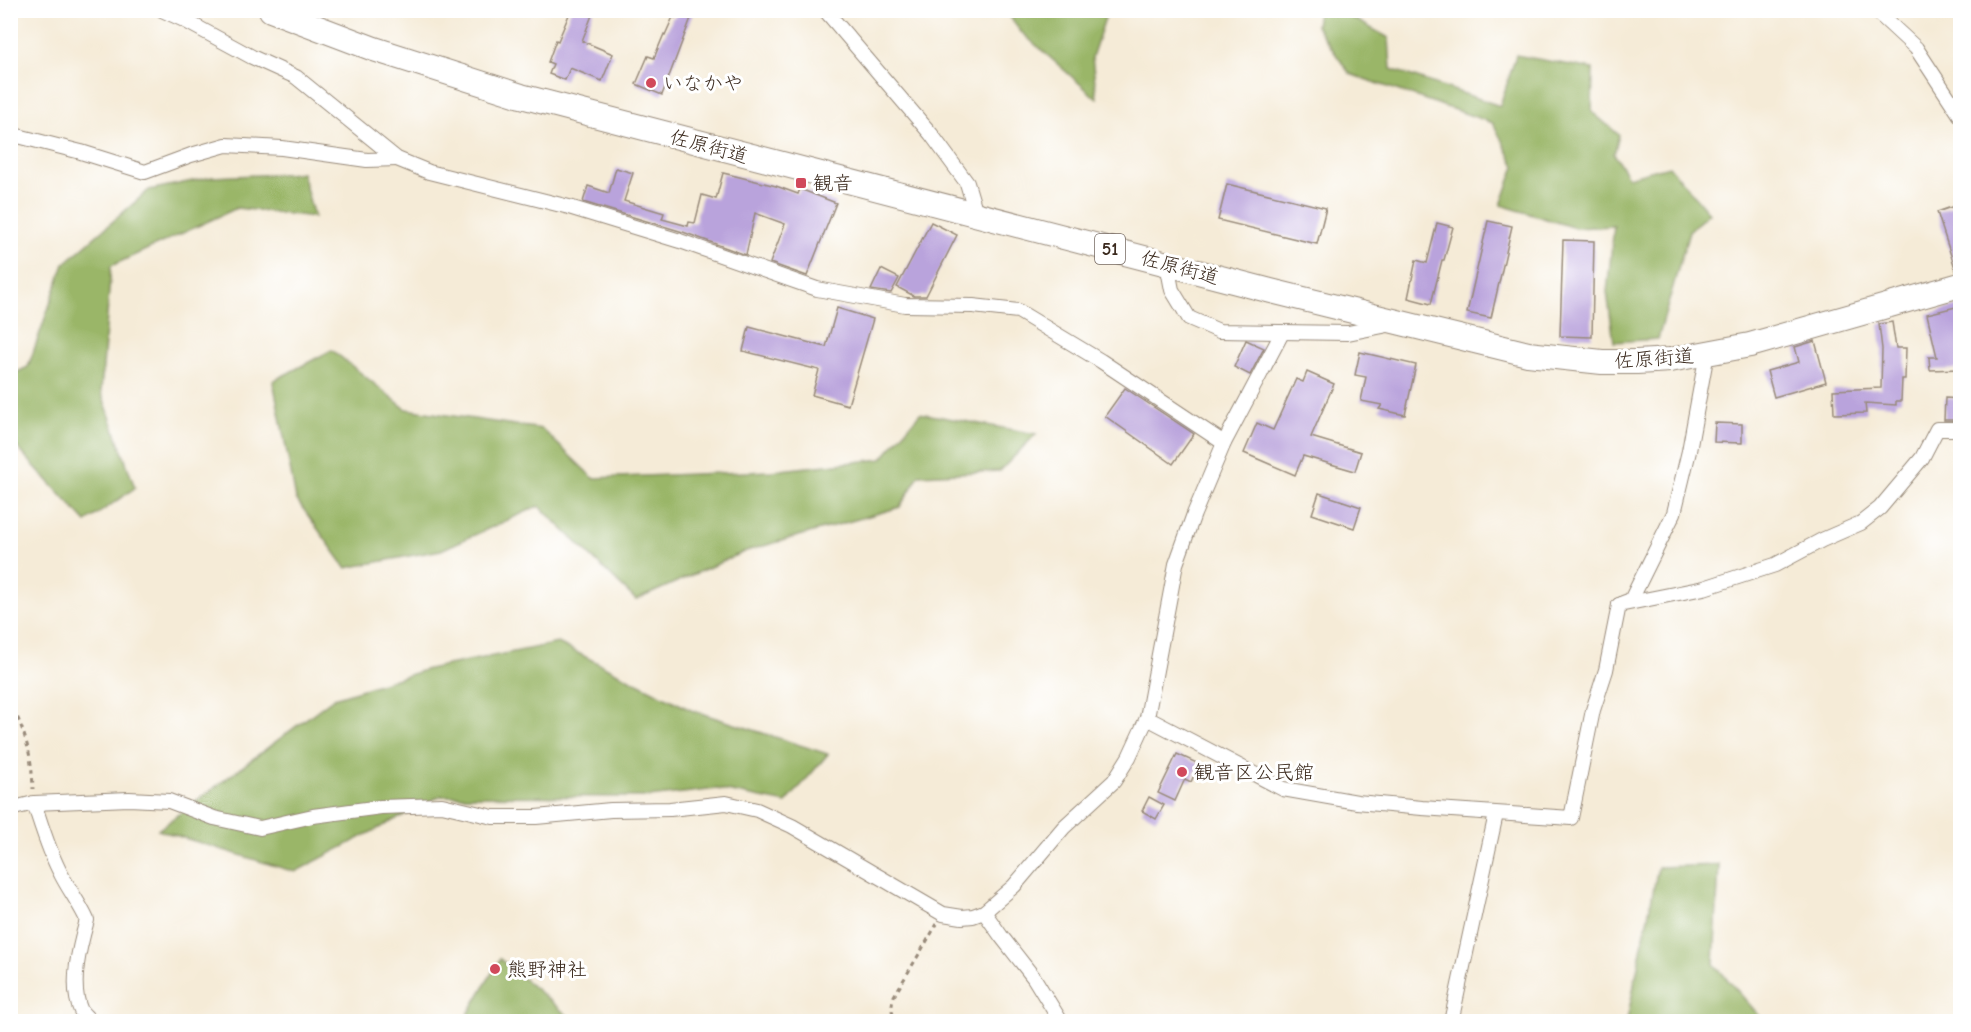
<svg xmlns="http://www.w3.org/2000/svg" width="1971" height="1032" font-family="'Comic Neue','Klee One',sans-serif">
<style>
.forest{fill:#9ab668;stroke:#6a7043;stroke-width:1.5}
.building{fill:#b9a3dc}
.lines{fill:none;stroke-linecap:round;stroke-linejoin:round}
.street-casing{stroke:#988a7a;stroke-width:16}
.highway-casing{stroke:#988a7a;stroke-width:26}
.path{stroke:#988a7a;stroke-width:3;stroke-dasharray:4.5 4.5;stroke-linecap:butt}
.street{stroke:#fff;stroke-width:14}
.highway{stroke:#fff;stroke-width:24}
.poi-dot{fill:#d1495b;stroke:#fff;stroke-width:2}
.labels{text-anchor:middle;stroke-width:6;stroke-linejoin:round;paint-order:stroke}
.shield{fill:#fff;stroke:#766a62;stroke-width:1.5}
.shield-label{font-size:18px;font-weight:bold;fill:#3b2a1e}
.poi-label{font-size:20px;fill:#3b2a1e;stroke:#fff;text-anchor:start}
.street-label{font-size:20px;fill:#3b2a1e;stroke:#fff}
</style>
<rect width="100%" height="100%" fill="#fff"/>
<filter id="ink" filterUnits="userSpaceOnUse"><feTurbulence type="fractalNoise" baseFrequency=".0167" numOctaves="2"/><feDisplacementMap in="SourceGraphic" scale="12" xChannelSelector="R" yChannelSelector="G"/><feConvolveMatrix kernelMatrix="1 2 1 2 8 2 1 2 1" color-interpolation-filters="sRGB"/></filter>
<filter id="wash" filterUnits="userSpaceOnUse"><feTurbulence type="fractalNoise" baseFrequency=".008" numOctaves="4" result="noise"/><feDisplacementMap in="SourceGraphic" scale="24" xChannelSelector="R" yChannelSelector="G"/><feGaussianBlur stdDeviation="1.35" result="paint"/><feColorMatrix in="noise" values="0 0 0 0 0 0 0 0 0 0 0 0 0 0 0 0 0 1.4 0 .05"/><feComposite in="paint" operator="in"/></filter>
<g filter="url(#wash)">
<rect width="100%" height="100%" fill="#f5ebd7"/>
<g class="forest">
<polygon points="1006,11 1105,11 1106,15 1092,57 1097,99 1020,31"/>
<polygon points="1318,11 1340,11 1389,38 1391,69 1500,106 1516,55 1593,69 1592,112 1619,135 1614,154 1628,177 1669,166 1709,213 1689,231 1658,339 1614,342 1607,292 1614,226 1575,228 1501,205 1515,166 1493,123 1350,74 1316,26"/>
<polygon points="302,173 314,217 237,208 111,266 101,391 135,488 86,522 13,443 11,444 11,375 28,367 64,264 149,190 212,177"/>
<polygon points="332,350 406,409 542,429 593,478 771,471 882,459 920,413 1036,434 1000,471 919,475 900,507 746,551 636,600 539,506 441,550 346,568 296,499 273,381"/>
<polygon points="558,643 691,710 828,754 786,803 717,789 649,797 440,796 295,872 158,830 334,698 428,669"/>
<polygon points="1719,865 1714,964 1764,1021 1629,1021 1627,1020 1658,867"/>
<polygon points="500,959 574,1021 464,1021"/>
</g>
<g id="blocks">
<g class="building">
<polygon points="571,10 594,10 582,41 613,54 602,81 570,68 565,80 549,74 553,64 548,62 556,40 558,41"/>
<polygon points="678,10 694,10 662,95 636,84 648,56 654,58 664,34 665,35 673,17 675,18"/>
<polygon points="616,168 633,173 624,201 664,213 662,219 688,226 689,222 695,223 702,195 716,199 723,173 776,186 798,194 800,189 836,203 807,276 770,263 785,224 755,213 746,255 683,232 583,202 588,186 609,193"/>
<polygon points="1227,184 1326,208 1317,244 1218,220"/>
<polygon points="1960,204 1960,271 1956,271 1937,212"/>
<polygon points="1488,221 1512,226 1491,318 1467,313"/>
<polygon points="931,222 957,235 926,296 914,296 897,287"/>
<polygon points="1437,223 1453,227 1444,260 1442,260 1431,304 1408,298 1416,260 1427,263"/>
<polygon points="1563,240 1594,241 1592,337 1560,336"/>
<polygon points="881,269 899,278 891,293 871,290"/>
<polygon points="1960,306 1960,369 1930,370 1929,357 1937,357 1927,314"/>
<polygon points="837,308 873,319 848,405 812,395 819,370 743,351 749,327 826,347"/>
<polygon points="1892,322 1896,348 1906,348 1905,379 1902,379 1901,401 1896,401 1896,405 1865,403 1866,413 1834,414 1833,390 1881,388 1882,349 1879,324"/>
<polygon points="1246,340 1264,348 1250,375 1234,367"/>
<polygon points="1815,341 1826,382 1774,397 1767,371 1799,362 1795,347"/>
<polygon points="1360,352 1416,365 1405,415 1379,409 1382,405 1361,401 1366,377 1355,375"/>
<polygon points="1307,372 1334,384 1311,437 1361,452 1355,471 1303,456 1295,475 1244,453 1257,423 1273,430 1296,379 1303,382"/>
<polygon points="1125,388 1194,434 1173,464 1105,416"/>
<polygon points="1945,398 1960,399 1960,420 1944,420"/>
<polygon points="1715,423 1742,424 1742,443 1714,442"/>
<polygon points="1319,493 1361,507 1354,528 1312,514"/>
<polygon points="1177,754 1199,764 1191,782 1185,779 1175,801 1158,793"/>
<polygon points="1149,797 1164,805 1156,819 1142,811"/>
</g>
</g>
</g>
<g filter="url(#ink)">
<use href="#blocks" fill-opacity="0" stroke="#988a7a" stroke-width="1.5"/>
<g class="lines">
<g class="street-casing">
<g id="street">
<polyline points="162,10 182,19 252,57 296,77 397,159 429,172 569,207 680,241 817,289 905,305 973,306 1018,311 1101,361 1224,443"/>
<polyline points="825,10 931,134 967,183 976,213"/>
<polyline points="1875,10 1916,48 1960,115"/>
<polyline points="10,134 81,152 145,172 191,155 226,145 282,148 367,160 397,159"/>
<polyline points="1167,264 1172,290 1189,318 1219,331 1348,333 1388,325"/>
<polyline points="1623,603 1631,600 1674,513 1689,451 1707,353"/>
<polyline points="1619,605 1704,588 1775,565 1822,540 1861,523 1880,508 1922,458 1937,429 1960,429"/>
<polyline points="1147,718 1283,789 1357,802 1422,808 1571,818 1593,710 1606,670 1619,605"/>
<path d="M34,803C42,827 49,852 61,874C69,890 80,904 87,920C80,945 69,985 81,1011C83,1014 88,1018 91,1022"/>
<polyline points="10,809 34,803 129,799 169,801 214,818 260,828 313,816 381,807 442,805 493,817 536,817 611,810 670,809 726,803 757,810 792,826 943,914 962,917 973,916 984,912 1014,886 1064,827 1114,781 1129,757 1147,718 1176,564 1194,514 1224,443 1282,333"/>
<polyline points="984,912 1001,936 1034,978 1061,1022"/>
<polyline points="1451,1022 1496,814"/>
</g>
</g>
<g class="highway-casing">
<polyline id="highway" points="271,10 374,49 521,96 1271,291 1528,354 1602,362 1637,362 1670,360 1750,345 1960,285"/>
</g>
<g class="path">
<path d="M10,701C25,732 32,754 33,789"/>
<path d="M898,1022C890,1013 891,1007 894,996L937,924"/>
</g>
<use href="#street" class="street"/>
<use href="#highway" class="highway"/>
</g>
</g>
<g class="poi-dot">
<circle cx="651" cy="83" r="6"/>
<rect x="795" y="177" width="12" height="12" rx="3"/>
<circle cx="1182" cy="772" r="6"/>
<circle cx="495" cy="969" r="6"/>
</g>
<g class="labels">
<rect class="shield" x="1095" y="234" width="30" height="30" rx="4.5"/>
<g class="shield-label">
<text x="1110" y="255">51</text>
</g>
<g class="poi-label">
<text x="663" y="90">いなかや</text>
<text x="813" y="190">観音</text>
<text x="1194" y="779">観音区公民館</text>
<text x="507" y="976">熊野神社</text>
</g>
<g class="street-label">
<text transform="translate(709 146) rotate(15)" y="7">佐原街道</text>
<text transform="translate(1180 267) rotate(15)" y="7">佐原街道</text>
<text transform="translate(1654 358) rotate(-4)" y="7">佐原街道</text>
</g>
</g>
<rect width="1971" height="1032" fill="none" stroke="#fff" stroke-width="36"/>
</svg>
